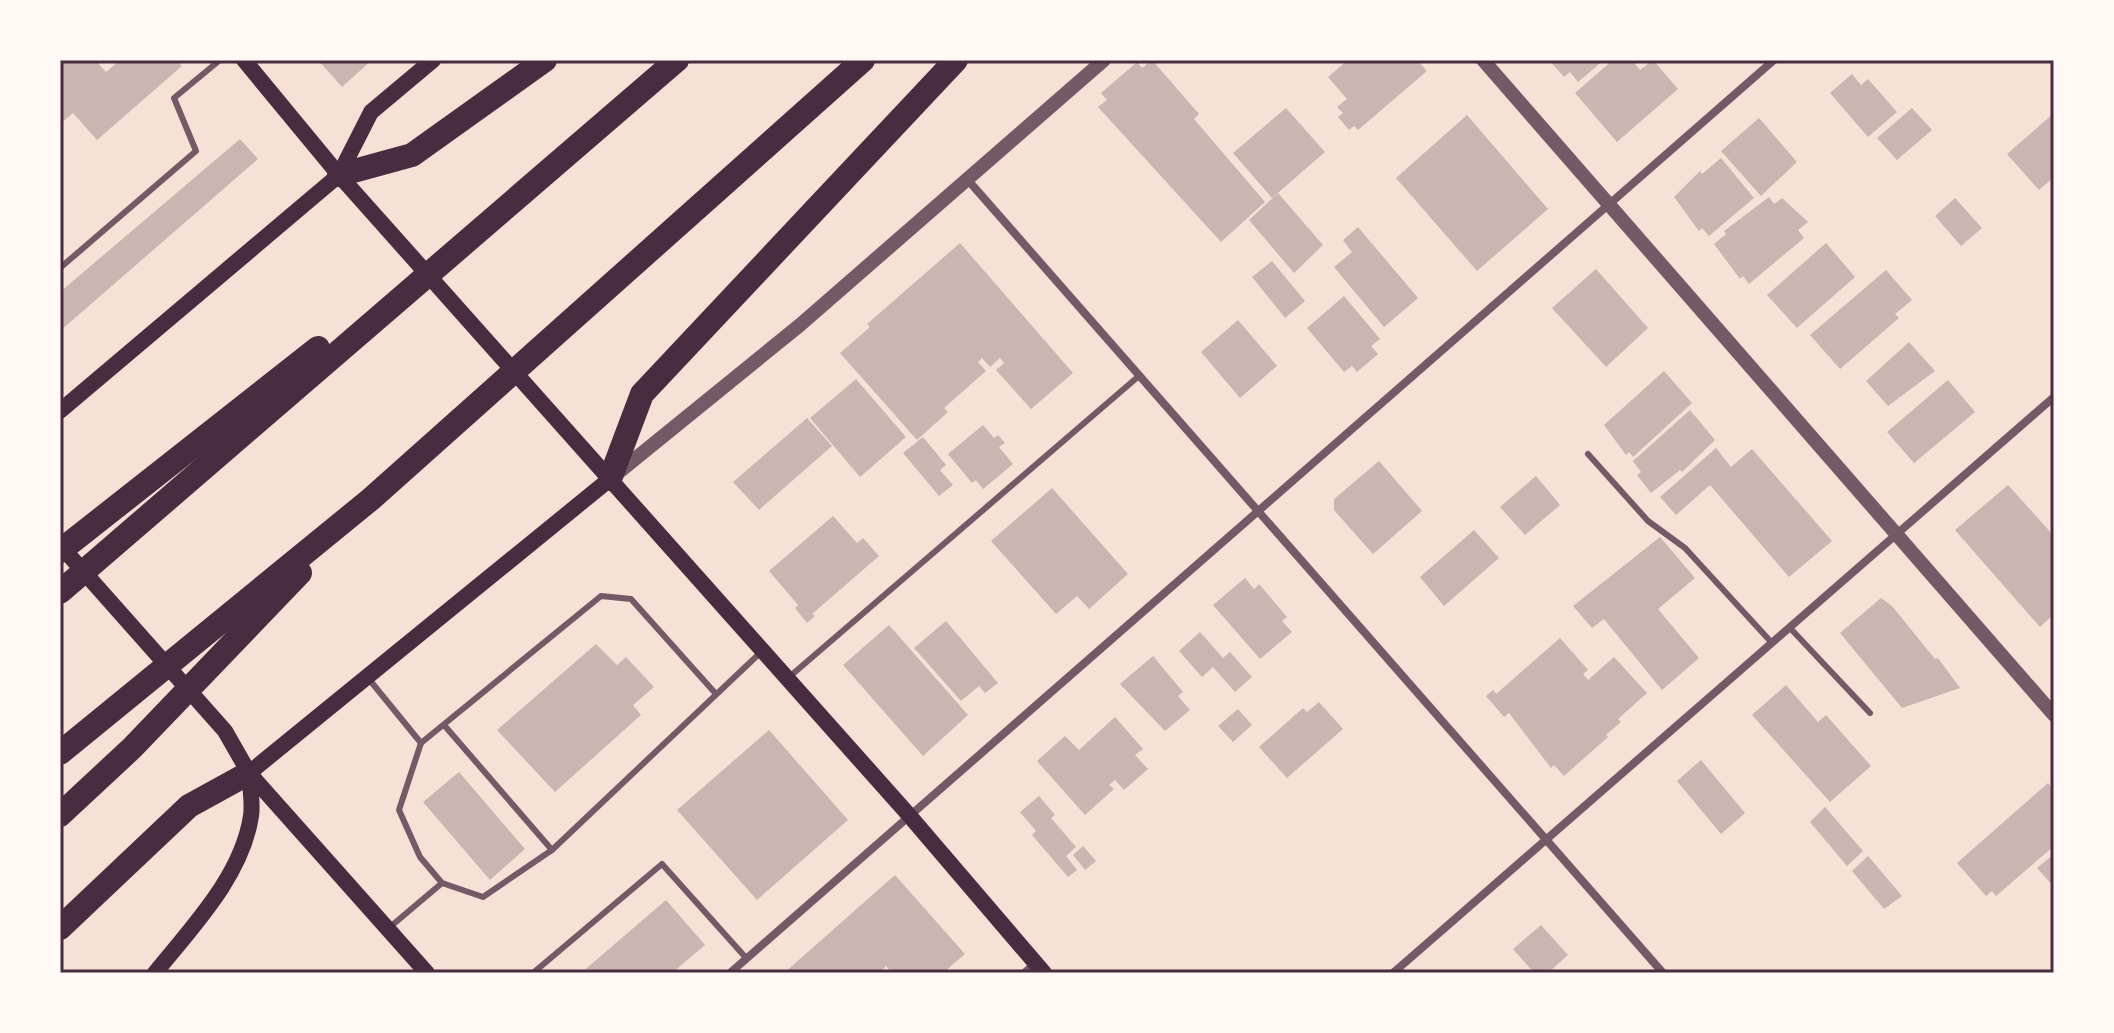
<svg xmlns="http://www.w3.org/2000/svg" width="2114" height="1033" font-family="Lato,sans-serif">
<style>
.building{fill:#ccb4b1}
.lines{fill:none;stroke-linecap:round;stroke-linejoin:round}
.service{stroke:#755966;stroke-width:6}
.minor{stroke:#755966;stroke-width:8}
.tertiary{stroke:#755966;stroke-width:14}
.secondary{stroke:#4a2c40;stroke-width:16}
.motorway{stroke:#4a2c40;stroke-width:24}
.neatline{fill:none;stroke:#4a2c40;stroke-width:3}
</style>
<rect width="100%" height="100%" fill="#f7e1d7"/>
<g class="building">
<polygon points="60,60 95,60 106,72 120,60 176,60 182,66 97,140 73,113 60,124"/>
<polygon points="318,60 372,60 342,87"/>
<polygon points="1152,60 1199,114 1194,119 1265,202 1221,242 1098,107 1107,100 1101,93 1137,62 1142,68"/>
<polygon points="1348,60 1417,60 1427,71 1358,130 1354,126 1349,130 1338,117 1343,113 1337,107 1347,99 1328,77"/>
<polygon points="1549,60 1604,60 1578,82 1570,72 1564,77"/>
<polygon points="1613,60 1632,60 1640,70 1653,60 1678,89 1617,142 1575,93"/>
<polygon points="1852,74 1861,85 1868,79 1897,112 1868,137 1830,93"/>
<polygon points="1286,108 1325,152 1272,198 1233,153"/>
<polygon points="1912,108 1932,130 1897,160 1877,138"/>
<polygon points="2054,113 2054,177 2039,190 2007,154"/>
<polygon points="1467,115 1548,209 1477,271 1396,178"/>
<polygon points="1759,118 1797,162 1761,196 1721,151"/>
<polygon points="240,139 258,159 60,331 60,292"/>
<polygon points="1721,158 1754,198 1709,236 1702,228 1699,231 1674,197 1700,171 1702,174"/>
<polygon points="1278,193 1323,245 1294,273 1249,220"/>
<polygon points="1769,197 1774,204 1782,198 1808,222 1798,230 1804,238 1749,284 1743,276 1740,279 1714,244 1726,234 1724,231"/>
<polygon points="1955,198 1982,228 1961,246 1935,216"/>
<polygon points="1358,227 1418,298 1384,327 1334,267 1352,252 1343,240"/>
<polygon points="960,243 1073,373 1031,409 996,370 1004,363 1000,358 990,367 982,358 978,362 986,371 944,408 948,412 917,440 840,353 870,327 867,324"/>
<polygon points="1826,243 1855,277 1797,328 1767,295"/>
<polygon points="1272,261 1305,301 1285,318 1252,277"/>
<polygon points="1596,269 1648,328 1606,367 1552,308"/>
<polygon points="1886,270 1912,300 1895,314 1899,318 1840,369 1810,335"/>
<polygon points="1344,296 1380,339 1371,346 1378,354 1357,372 1352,366 1344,372 1307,328"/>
<polygon points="1238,320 1277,366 1240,398 1201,352"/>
<polygon points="1909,342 1935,371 1888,406 1866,381"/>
<polygon points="1664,371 1692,403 1633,457 1629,452 1626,455 1604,425"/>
<polygon points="856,379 906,437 860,477 810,418"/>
<polygon points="1948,380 1975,412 1914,463 1887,432"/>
<polygon points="1690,410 1715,440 1682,472 1680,470 1651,493 1637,475 1641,472 1633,461"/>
<polygon points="807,418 832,446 759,510 733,482"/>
<polygon points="983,425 994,438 998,435 1005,443 999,447 1013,464 983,489 976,480 972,483 948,454"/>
<polygon points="923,437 946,465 940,470 953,485 939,496 903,453"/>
<polygon points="1716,448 1731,467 1752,449 1832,541 1789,577 1710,485 1676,515 1660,497"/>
<polygon points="1379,461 1422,511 1373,554 1334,510 1334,499"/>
<polygon points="1536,476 1560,505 1525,535 1500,507"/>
<polygon points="2008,485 2054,536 2054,614 2040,627 1955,530"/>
<polygon points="1052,488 1128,574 1089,609 1077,596 1056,614 991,541"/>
<polygon points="833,516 857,543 863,538 879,556 812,614 815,616 807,623 795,608 798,605 769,571"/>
<polygon points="1474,530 1499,558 1444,606 1420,577"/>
<polygon points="1660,537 1695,578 1658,609 1699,658 1662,690 1604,619 1592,628 1573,606"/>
<polygon points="1245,578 1254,589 1259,584 1287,617 1282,621 1292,632 1260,659 1213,605"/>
<polygon points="1881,598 1892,606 1935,659 1938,658 1960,688 1902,708 1840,633"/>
<polygon points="946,621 998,683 985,693 979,686 961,701 914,648"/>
<polygon points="889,625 968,715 923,756 843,665"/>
<polygon points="1200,632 1223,658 1230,652 1252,677 1235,692 1213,667 1202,677 1179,651"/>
<polygon points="1560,638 1588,670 1583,674 1588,680 1614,657 1647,693 1618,719 1621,722 1606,735 1608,737 1564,776 1554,765 1551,768 1509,713 1504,717 1486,696 1493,690 1496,694"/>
<polygon points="596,644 617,665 626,657 654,687 633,705 641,715 555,792 497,730"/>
<polygon points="1153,656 1183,692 1178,696 1190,710 1165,731 1120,684"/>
<polygon points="1786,685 1818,722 1826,715 1871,766 1830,802 1752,715"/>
<polygon points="1319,702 1343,729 1287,778 1259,747 1303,708 1307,712"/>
<polygon points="1238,709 1252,725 1233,742 1218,726"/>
<polygon points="1115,717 1143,749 1135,755 1148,769 1124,790 1115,780 1109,785 1114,789 1085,815 1037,761 1065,736 1079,750"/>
<polygon points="769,730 848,820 757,900 677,810"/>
<polygon points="1701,760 1745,813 1721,834 1677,781"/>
<polygon points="459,772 525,849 490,880 423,802"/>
<polygon points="2048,783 2054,790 2054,846 1996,896 1992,891 1986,896 1957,863"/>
<polygon points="1039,796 1055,815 1051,818 1076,847 1066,856 1077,870 1068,877 1032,835 1036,831 1020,812"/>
<polygon points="1825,807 1863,851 1847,866 1810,822"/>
<polygon points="1083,846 1096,861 1085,870 1073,855"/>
<polygon points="2054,854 2054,887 2037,868"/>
<polygon points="1868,856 1902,896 1884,909 1852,871"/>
<polygon points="895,875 965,954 943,973 892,973 886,966 879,973 784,973"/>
<polygon points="666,900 705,945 672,973 581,973"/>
<polygon points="1541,925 1568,955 1548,973 1534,973 1513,949"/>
</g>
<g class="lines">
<g class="service">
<polyline points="60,268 196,151 174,98 220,60"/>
<polyline points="1588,454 1648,521 1685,548 1772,643"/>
<polyline points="1790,628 1870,713"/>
<polyline points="368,678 421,743 399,810 420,857 442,883"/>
<polyline points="788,678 1140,375"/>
<polyline points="444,725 552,850"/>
<polyline points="421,743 601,596 631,599 716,694"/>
<polyline points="390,927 442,883 483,897 552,850 760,653"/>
<polyline points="533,973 662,864 747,959"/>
<polyline points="1023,973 1035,962"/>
</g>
<g class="minor">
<polyline points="967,179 1663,973"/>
<polyline points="730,973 1774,60"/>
<polyline points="1393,973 2054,397"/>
</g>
<g class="tertiary">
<polyline points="1483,60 2054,715"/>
<polyline points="614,476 800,325 1104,60"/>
</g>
<g class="secondary">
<polyline points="244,60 339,175 908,814 1044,973"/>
<polyline points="60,411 339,175 371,112 433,60"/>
<polyline points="60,545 225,731 249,773 427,973"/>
<polyline points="249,773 610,479"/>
<path d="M155,973C192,927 242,876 251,816C253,803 250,787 249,773"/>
</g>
<g class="motorway">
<polyline points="339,175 412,155 545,60"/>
<polyline points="610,479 642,394 956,60"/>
<polyline points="60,551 318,348"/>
<polyline points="60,592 677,60"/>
<polyline points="60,753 371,499 863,60"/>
<polyline points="60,815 132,748 300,573"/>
<polyline points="60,928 189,806 249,773"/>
</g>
</g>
<rect width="2114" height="1033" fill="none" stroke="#fffaf5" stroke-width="124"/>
<rect x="62" y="62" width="1990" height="909" class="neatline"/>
</svg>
